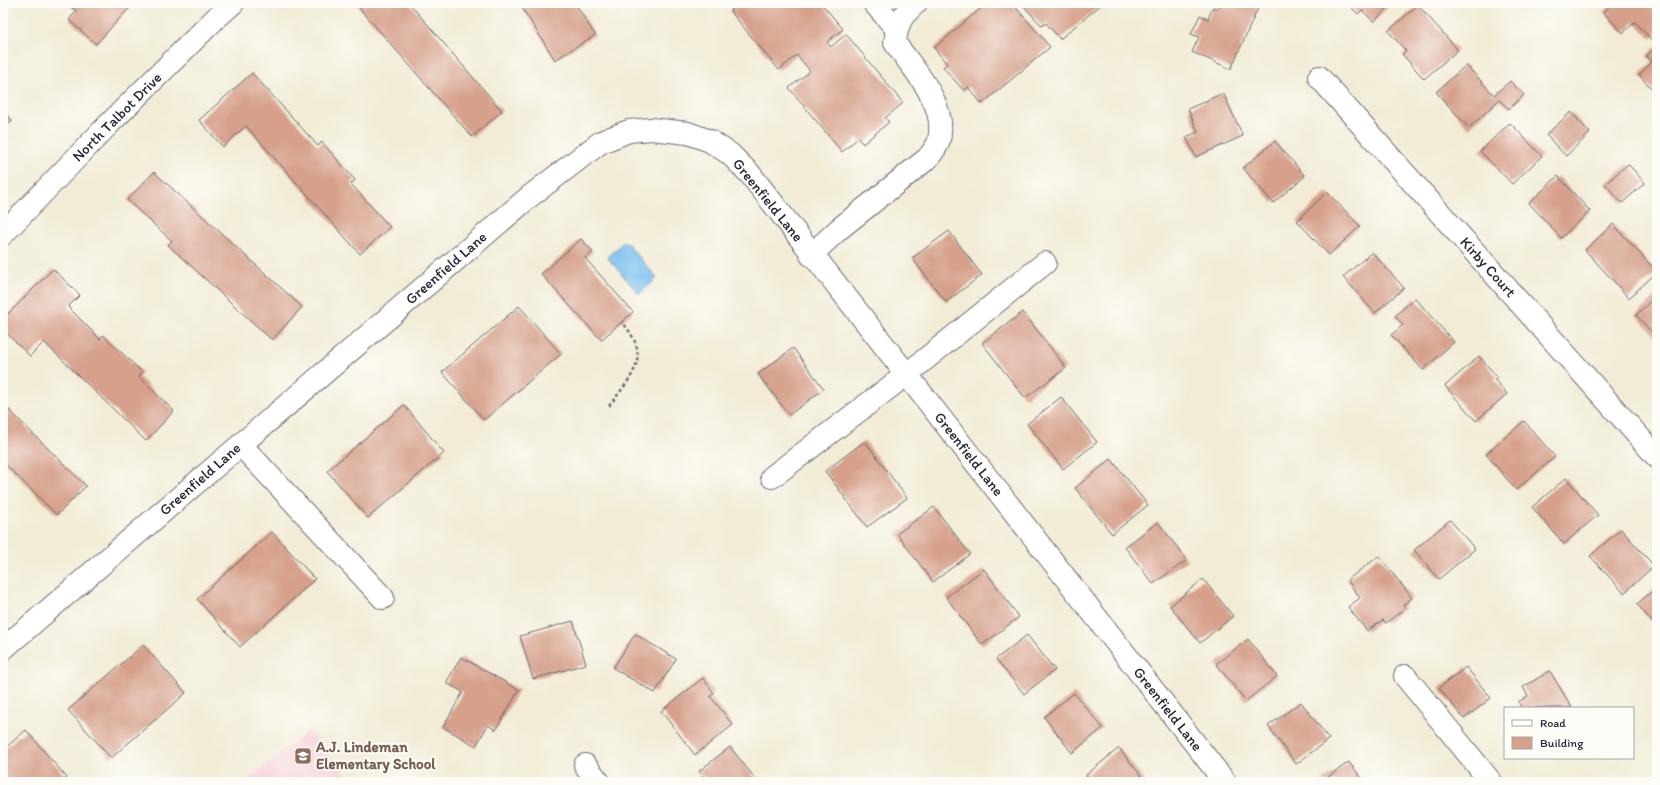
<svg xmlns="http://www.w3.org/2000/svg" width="1660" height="785" font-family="Itim,sans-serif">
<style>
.built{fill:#f6cfd7}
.water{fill:#78bff0;stroke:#4d7096}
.building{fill:#d6a08b}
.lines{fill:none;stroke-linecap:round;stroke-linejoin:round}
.minor-casing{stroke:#6b6971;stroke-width:24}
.path{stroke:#6b6971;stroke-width:2.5;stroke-dasharray:3 3;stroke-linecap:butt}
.minor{stroke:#fff;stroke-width:22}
.labels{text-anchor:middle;stroke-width:4;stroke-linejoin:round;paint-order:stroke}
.street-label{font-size:15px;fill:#22223b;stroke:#fdfcf7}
.education-label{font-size:15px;font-weight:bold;fill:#785e54;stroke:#fdfcf7;text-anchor:start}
</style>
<rect width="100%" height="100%" fill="#fdfcf7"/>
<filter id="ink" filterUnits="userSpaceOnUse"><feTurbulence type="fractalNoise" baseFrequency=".025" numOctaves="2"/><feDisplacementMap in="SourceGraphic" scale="8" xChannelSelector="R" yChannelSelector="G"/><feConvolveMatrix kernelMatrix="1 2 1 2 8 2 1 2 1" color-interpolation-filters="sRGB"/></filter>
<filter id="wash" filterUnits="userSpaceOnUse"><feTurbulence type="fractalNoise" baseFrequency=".012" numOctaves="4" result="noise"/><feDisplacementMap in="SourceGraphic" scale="16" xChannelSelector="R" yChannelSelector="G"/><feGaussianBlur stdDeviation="0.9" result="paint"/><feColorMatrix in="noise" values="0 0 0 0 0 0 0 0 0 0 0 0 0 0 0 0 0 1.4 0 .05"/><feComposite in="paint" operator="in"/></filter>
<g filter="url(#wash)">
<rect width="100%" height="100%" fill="#f2ecd6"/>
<polygon class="built" points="308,730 352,782 245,782"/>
<polygon class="water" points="625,241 657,278 639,294 607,257"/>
<g id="blocks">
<g class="building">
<polygon points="67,3 134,3 96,44 69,20 76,11"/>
<polygon points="355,3 409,3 502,111 472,137"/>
<polygon points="519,3 575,3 595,35 555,60"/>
<polygon points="740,3 821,3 843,29 827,42 831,47 846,34 903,103 885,118 889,122 863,144 858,138 842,152 789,88 810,71 797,55 779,70 730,11"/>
<polygon points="987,3 1012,3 1050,47 982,104 968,87 964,91 943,67 947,64 934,48"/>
<polygon points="1021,3 1103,3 1060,39 1046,23 1042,26"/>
<polygon points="1221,3 1247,3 1258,8 1231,69 1192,52 1199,37 1191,34 1200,15 1208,19 1213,7 1218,9"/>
<polygon points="1347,3 1392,3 1374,22 1362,10 1358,14"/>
<polygon points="1613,3 1657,3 1657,33 1651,39 1635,22 1623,33 1603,12"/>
<polygon points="1418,5 1458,50 1424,79 1402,54 1406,51 1388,31"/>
<polygon points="1657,46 1657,86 1653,90 1639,75 1652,62 1646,56"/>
<polygon points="1466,65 1494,95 1510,81 1524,95 1509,109 1499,100 1469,128 1436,92"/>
<polygon points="252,73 318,146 322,142 355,180 351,184 390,227 360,254 246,126 223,147 199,120"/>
<polygon points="1223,93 1243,136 1196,157 1186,137 1198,132 1188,109"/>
<polygon points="3,112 12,120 3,130"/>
<polygon points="1571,112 1590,133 1566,156 1546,135"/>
<polygon points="1510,123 1542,156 1512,184 1480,151"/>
<polygon points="1275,141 1305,176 1273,203 1243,168"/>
<polygon points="1628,164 1645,183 1622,203 1605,184"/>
<polygon points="154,172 302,307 272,340 168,245 172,241 127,200"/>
<polygon points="1558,176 1590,211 1561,238 1529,203"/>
<polygon points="1327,192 1360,226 1329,255 1297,221"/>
<polygon points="1613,224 1657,272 1629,298 1585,250"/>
<polygon points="949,231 982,275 946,302 912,258"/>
<polygon points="581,239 593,252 585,258 633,312 601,340 541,274"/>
<polygon points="1372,252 1404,288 1375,313 1343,277"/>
<polygon points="53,269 80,295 68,307 100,339 103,335 142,372 139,377 174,411 146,441 44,342 30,356 3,330 3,319"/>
<polygon points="1657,295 1657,338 1636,315"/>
<polygon points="1415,298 1454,342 1423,370 1391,335 1403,325 1395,316"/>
<polygon points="519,306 561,354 484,420 442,372"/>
<polygon points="1023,312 1066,368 1025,398 982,343"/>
<polygon points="793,348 824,389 789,415 758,374"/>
<polygon points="1479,356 1497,377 1494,379 1507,394 1476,421 1445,386"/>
<polygon points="1061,397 1097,442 1063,469 1027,424"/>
<polygon points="3,404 86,486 57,515 3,462"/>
<polygon points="404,405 444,453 368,518 327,471"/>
<polygon points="1524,421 1555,457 1516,490 1486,454"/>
<polygon points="865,441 907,498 867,527 825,471"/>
<polygon points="1111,459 1148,505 1112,534 1075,488"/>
<polygon points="1566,478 1598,515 1564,544 1532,507"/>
<polygon points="934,507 970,554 933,582 897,534"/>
<polygon points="1450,520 1475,549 1439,579 1414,550"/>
<polygon points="1158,522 1187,560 1153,584 1125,547"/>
<polygon points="1621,529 1654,566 1624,593 1590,556"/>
<polygon points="272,532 315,579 240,647 197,599"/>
<polygon points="1379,556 1412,598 1403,605 1405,608 1386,623 1383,620 1367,631 1348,607 1360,598 1347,580"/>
<polygon points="984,569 1019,617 982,645 946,597"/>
<polygon points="1203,579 1233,616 1200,643 1170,606"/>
<polygon points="1657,587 1657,628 1637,604"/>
<polygon points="573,621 586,664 533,679 520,636"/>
<polygon points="635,634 676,659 655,693 613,668"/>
<polygon points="1027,635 1055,670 1024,694 996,659"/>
<polygon points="1248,639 1277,676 1246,701 1216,664"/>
<polygon points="143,645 186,693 111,758 68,710"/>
<polygon points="461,657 519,690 496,730 488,725 476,746 443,727 463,692 446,683"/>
<polygon points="1466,667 1491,698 1464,719 1439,688"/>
<polygon points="1550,671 1572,708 1522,708 1518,702 1528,696 1523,687"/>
<polygon points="703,678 714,693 710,696 733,725 695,755 661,711"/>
<polygon points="1074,693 1103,728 1072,753 1044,717"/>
<polygon points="1301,702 1329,739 1296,764 1268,726"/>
<polygon points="26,730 67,778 62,782 3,782 3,750"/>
<polygon points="730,747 758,782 707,782 699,771"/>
<polygon points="1119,748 1146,782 1092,782 1086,775"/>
<polygon points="1349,762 1364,782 1321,782"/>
</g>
</g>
</g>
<g filter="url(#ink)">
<use href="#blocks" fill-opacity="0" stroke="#6b6971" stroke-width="1"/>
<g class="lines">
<g class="minor-casing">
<g id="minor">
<polyline points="874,3 896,28"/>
<polyline points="1319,77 1657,457"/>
<polyline points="3,234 108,125 215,19 233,3"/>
<path d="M811,255L839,229L928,158C931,154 936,148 938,143C950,107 914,70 895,43C897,23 901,16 916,3"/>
<polyline points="241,445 383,598"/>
<polyline points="772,477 907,374 1045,263"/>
<polyline points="3,649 529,197 601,142 629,131 651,129 688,133 710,141 730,154 750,174 1225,782"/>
<polyline points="1405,676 1491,782"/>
<polyline points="585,765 599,782"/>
</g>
</g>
<path class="path" d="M609,406C632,376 653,357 622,322"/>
<use href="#minor" class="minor"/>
</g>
</g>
<defs>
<g id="school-square" transform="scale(0.9)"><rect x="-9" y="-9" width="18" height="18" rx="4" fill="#8d6e63" stroke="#fdfcf7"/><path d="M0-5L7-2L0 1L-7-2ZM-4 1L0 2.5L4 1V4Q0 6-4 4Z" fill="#fff"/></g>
</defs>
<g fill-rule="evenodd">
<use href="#school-square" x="303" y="756"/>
</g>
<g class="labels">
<g class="street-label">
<text transform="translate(117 117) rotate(-45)" y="5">North Talbot Drive</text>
<text transform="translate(768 200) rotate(51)" y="5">Greenfield Lane</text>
<text transform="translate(1488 267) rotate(48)" y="5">Kirby Court</text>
<text transform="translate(446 268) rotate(-41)" y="5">Greenfield Lane</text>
<text transform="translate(969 454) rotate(52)" y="5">Greenfield Lane</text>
<text transform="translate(200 479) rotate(-41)" y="5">Greenfield Lane</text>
<text transform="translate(1168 709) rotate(52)" y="5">Greenfield Lane</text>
</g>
<g class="education-label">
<text x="316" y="752">A.J. Lindeman<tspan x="316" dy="17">Elementary School</tspan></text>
</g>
</g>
<rect width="1660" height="785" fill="none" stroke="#fdfcf7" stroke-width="16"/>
<rect x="1504" y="707" width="130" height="52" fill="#fdfcf7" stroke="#a5a5ac"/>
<rect x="1512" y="720" width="20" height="6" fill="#ffffff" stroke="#a5a5ac"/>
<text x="1540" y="727" font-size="12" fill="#22223b">Road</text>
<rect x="1512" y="737" width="20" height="12" fill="#d6a08b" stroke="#a5a5ac"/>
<text x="1540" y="747" font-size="12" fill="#22223b">Building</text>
</svg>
